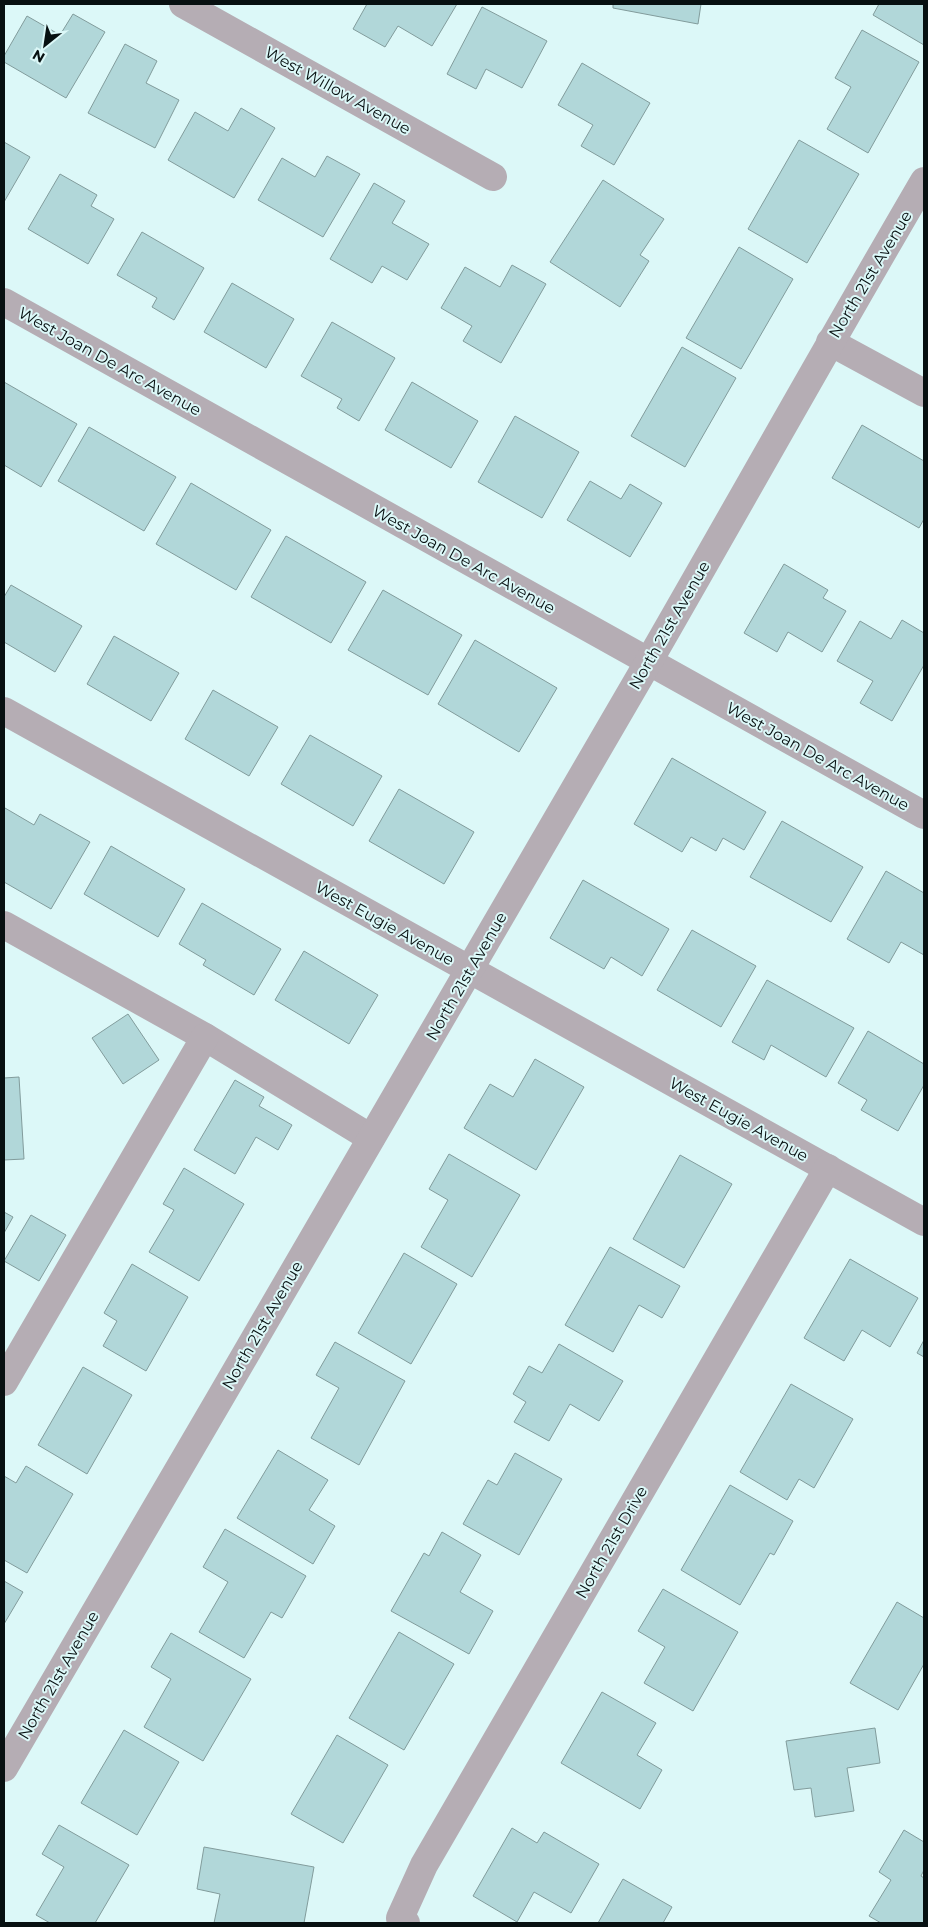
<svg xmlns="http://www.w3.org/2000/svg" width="928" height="1927" font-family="Montserrat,sans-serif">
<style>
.building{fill:#b1d7d9;stroke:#829c9c}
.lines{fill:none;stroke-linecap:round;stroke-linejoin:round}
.minor{stroke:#b5adb4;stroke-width:28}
.labels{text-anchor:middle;stroke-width:4;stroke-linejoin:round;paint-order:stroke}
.street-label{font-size:16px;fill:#071011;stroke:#dcf8f8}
</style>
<rect width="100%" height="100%" fill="#dcf8f8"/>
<g class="building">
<polygon points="367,4 457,4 432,46 398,26 385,47 353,29"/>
<polygon points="613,4 701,4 698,24 613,8"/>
<polygon points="879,4 924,4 924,45 873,15"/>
<polygon points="482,7 547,41 522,88 486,69 476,89 447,74"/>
<polygon points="73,14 105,32 66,98 4,62 4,56 27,16 60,35"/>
<polygon points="862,30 919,62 868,153 827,129 851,87 835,78"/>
<polygon points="125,44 157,61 146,83 179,100 155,148 88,113"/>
<polygon points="582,63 650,103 614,165 581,146 593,125 558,105"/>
<polygon points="241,108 275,128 234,198 168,160 195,112 228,131"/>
<polygon points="799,140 859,174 807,263 748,229"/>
<polygon points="4,142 30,157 4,202"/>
<polygon points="327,156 360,174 323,237 258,200 282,158 315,177"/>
<polygon points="60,174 97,195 91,206 114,219 88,264 28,229"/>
<polygon points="603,180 664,219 640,255 649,261 620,307 550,262"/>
<polygon points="374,183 405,201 392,223 429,244 407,280 382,266 372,283 330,259"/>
<polygon points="142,232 204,268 174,320 152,307 157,298 117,275"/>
<polygon points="739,247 793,279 741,369 686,338"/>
<polygon points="512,265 546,284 501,363 463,341 472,326 441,308 465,267 500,287"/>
<polygon points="232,283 294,319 266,368 204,332"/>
<polygon points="332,322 395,358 359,421 337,408 342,399 301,376"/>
<polygon points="682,347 736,378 685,467 631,436"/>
<polygon points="4,382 77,424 41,487 4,465"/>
<polygon points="412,382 478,421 451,468 385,430"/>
<polygon points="515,416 579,452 542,518 478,482"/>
<polygon points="862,425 924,461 924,519 919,528 832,478"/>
<polygon points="89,427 176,477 144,531 58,481"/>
<polygon points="590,481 621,499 630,484 662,503 630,557 567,520"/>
<polygon points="191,483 271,530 236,590 156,544"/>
<polygon points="286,536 366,582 331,643 251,597"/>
<polygon points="784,564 828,590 823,598 846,611 822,652 788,632 777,652 744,633"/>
<polygon points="11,585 82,626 55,672 4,642 4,597"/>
<polygon points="383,590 462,635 428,695 348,650"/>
<polygon points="902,620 924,633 924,665 892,721 860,703 873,681 837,661 860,621 891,639"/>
<polygon points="114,636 179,673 151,721 87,684"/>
<polygon points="475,640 557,688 519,752 438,704"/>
<polygon points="213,690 278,727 249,776 185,739"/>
<polygon points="310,735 382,776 353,826 281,784"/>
<polygon points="672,758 766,812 744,850 723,838 716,851 691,837 682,852 634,824"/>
<polygon points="399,789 474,832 444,884 369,841"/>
<polygon points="5,808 34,825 40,814 90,842 51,909 4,882 4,811"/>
<polygon points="782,821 863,867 831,922 750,877"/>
<polygon points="111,846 185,889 158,937 84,894"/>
<polygon points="886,871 924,893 924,955 901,942 889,963 847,939"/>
<polygon points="583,880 669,929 642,976 611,957 604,969 550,938"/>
<polygon points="202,903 281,949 254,995 203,965 206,960 179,944"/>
<polygon points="692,930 756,966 721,1027 657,990"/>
<polygon points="304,951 378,995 349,1044 275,1000"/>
<polygon points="767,980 854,1028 826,1077 771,1045 764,1060 732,1042"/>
<polygon points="128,1014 159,1060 123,1084 92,1038"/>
<polygon points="868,1031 924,1064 924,1085 898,1131 861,1110 867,1100 838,1083"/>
<polygon points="535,1059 584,1087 536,1170 464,1128 490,1084 513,1097"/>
<polygon points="19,1077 24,1159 4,1160 4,1078"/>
<polygon points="235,1080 264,1097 259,1106 292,1125 278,1150 256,1137 235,1174 194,1150"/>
<polygon points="449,1154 520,1195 472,1277 421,1247 448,1200 429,1189"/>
<polygon points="680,1155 732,1184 684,1268 633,1239"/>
<polygon points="184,1168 244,1204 199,1281 149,1252 174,1210 163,1204"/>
<polygon points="4,1212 13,1217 4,1233"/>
<polygon points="31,1215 66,1235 39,1281 4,1261"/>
<polygon points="610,1247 680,1286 662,1318 639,1305 613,1352 565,1325"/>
<polygon points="404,1253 457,1284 411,1364 358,1333"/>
<polygon points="850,1259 918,1298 890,1347 862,1330 844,1361 804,1338"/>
<polygon points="132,1264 188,1297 146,1371 103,1346 117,1321 104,1313"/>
<polygon points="924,1340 924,1357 917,1353"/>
<polygon points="335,1342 405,1381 359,1465 311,1438 339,1388 316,1375"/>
<polygon points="559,1344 623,1381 599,1421 570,1404 549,1441 514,1422 526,1402 513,1394 529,1366 542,1373"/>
<polygon points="83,1367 132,1395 87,1474 38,1445"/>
<polygon points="791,1384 853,1419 814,1488 799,1479 787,1500 740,1472"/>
<polygon points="278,1450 328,1480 309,1510 335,1526 313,1564 237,1518"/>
<polygon points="515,1453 562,1479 519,1555 463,1524 488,1480 497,1485"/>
<polygon points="26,1466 73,1494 27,1573 4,1560 4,1476 16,1483"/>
<polygon points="730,1485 793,1521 774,1555 770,1553 740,1605 681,1570"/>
<polygon points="225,1529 306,1576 282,1618 271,1612 244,1658 199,1632 228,1582 203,1567"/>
<polygon points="442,1532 481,1555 460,1592 493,1611 469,1654 391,1611 424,1553 429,1556"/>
<polygon points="4,1581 23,1592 4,1624"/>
<polygon points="663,1589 738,1632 693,1711 644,1683 665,1647 638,1631"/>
<polygon points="897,1602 924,1618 924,1664 898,1710 850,1683"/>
<polygon points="399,1632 454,1664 404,1750 349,1718"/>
<polygon points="171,1633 251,1679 203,1761 144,1727 171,1679 151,1667"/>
<polygon points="602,1692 656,1723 637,1755 662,1770 640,1809 561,1763"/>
<polygon points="875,1728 880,1763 847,1768 854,1811 815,1817 811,1788 794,1790 786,1741"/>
<polygon points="124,1730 179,1762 137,1835 81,1803"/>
<polygon points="337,1735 388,1765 343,1843 291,1814"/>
<polygon points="59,1825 129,1865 95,1923 50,1923 36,1915 64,1867 42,1854"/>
<polygon points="512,1828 537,1843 544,1832 599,1864 571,1913 534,1892 517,1922 473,1896"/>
<polygon points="904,1830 924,1842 924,1870 921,1876 924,1878 924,1923 881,1923 869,1916 891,1880 879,1872"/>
<polygon points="204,1847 314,1867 304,1923 214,1923 220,1894 197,1889"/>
<polygon points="623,1879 672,1907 663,1923 598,1923"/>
</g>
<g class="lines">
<g class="minor">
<polyline points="183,4 493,177"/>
<polyline points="4,302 924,815"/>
<polyline points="830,342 924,393"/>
<polyline points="4,711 924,1222"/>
<polyline points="4,925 205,1037 371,1138"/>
<polyline points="4,1382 205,1037"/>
<path d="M4,1768C219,1399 436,1031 649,661C741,501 831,340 924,181"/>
<polyline points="406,1923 400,1918 424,1865 828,1168"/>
</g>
</g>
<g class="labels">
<g class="street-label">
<text transform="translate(338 90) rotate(29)" y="6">West Willow Avenue</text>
<text transform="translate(870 274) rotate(-59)" y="6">North 21st Avenue</text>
<text transform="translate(110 361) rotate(29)" y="6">West Joan De Arc Avenue</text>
<text transform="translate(464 559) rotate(29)" y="6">West Joan De Arc Avenue</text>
<text transform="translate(669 625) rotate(-60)" y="6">North 21st Avenue</text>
<text transform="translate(818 756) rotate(29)" y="6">West Joan De Arc Avenue</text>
<text transform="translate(385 923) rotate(29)" y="6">West Eugie Avenue</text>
<text transform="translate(466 976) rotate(-60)" y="6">North 21st Avenue</text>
<text transform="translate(739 1119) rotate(29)" y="6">West Eugie Avenue</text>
<text transform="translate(262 1325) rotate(-60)" y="6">North 21st Avenue</text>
<text transform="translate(611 1542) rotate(-60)" y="6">North 21st Drive</text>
<text transform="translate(58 1675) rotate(-60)" y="6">North 21st Avenue</text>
</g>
</g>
<rect width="928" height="1927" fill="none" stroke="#071011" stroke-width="10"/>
<g transform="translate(45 45) rotate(210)" stroke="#dcf8f8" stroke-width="4" paint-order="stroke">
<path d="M0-4L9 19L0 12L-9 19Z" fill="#071011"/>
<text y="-8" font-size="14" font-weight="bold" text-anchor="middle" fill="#071011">N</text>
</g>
</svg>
